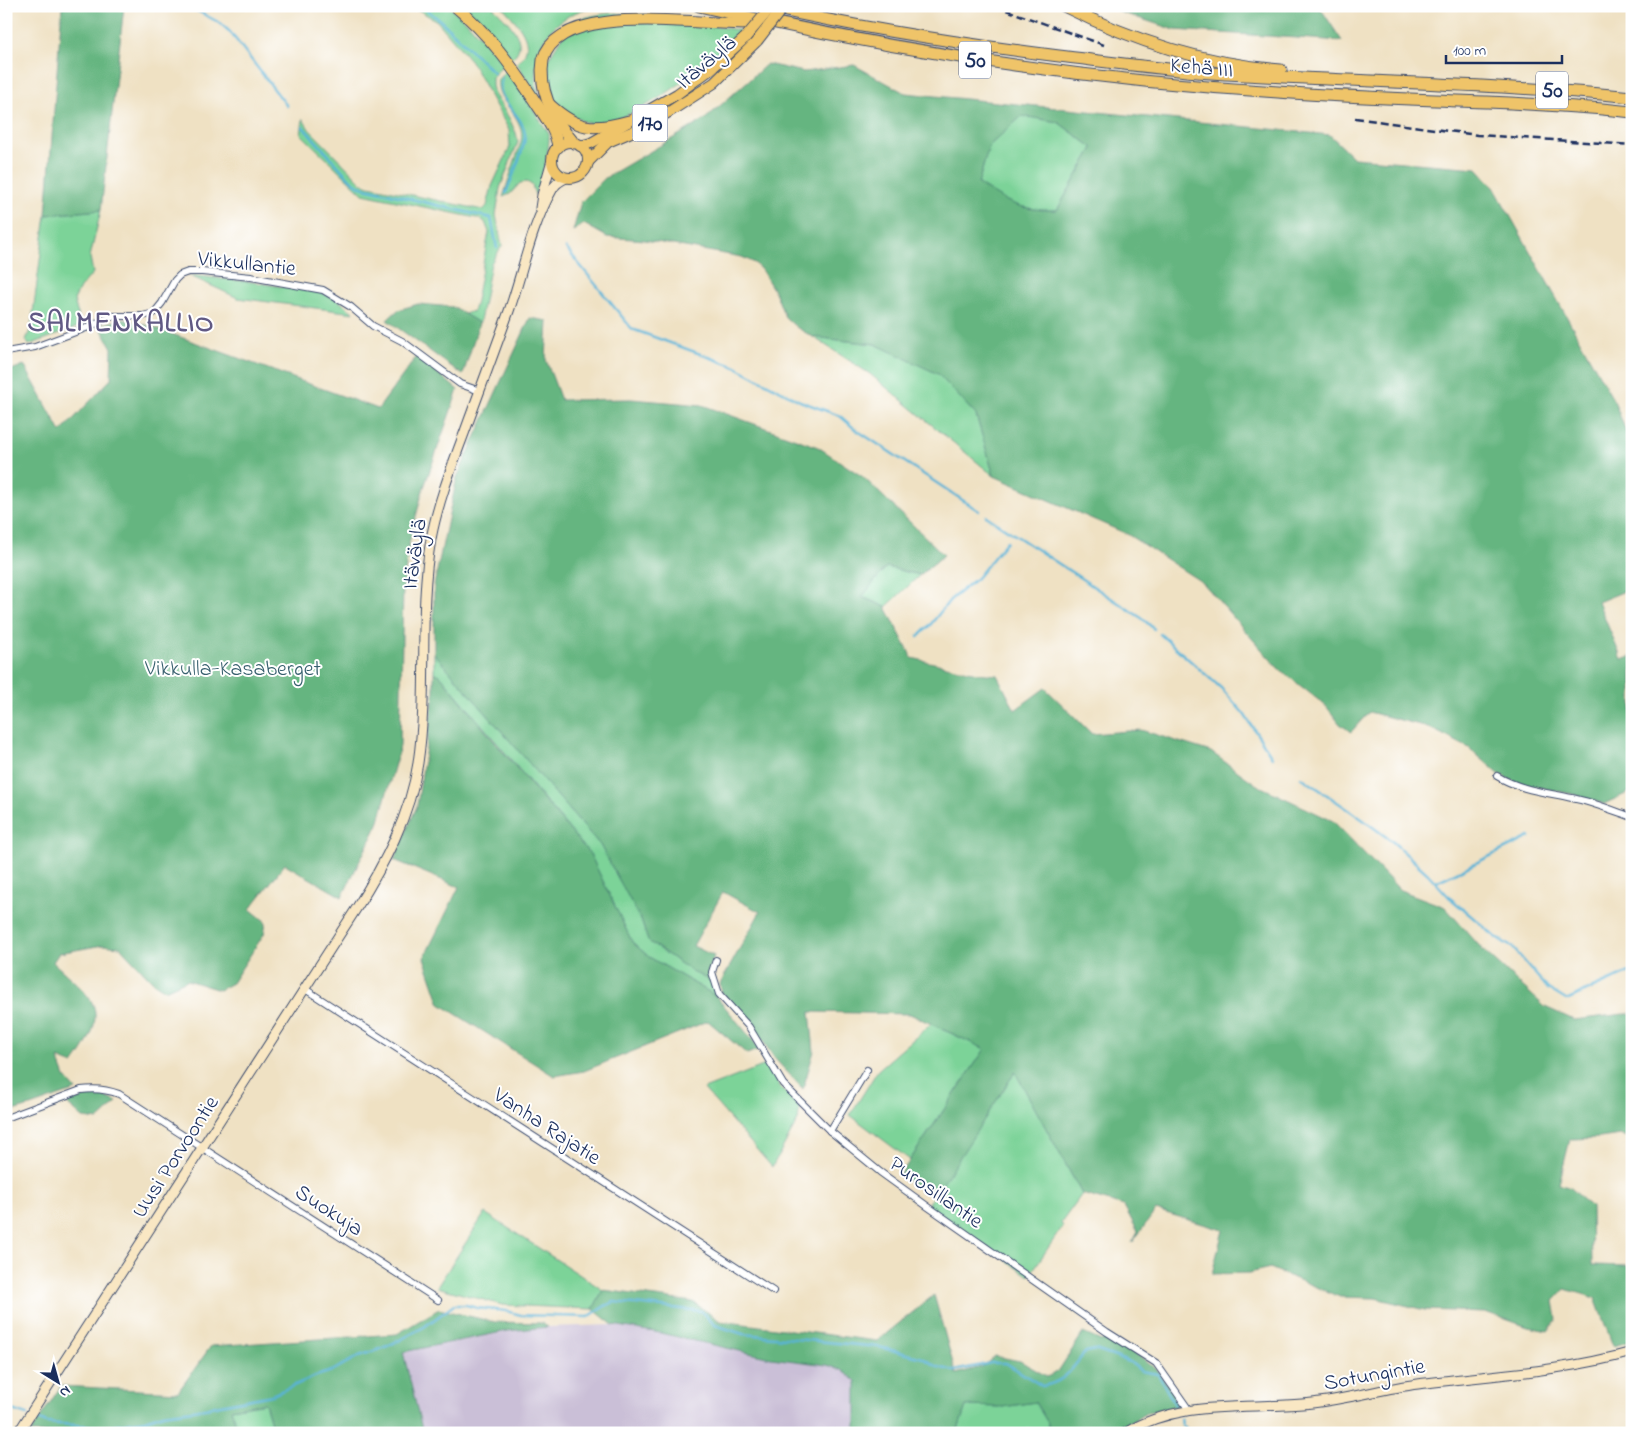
<svg xmlns="http://www.w3.org/2000/svg" width="1638" height="1439" font-family="'Indie Flower',sans-serif">
<style>
.industrial{fill:#cabfd7}
.green{fill:#7cd398;stroke:#4c817b}
.forest{fill:#65b580;stroke:#40726f;fill-rule:evenodd}
.lines{fill:none;stroke-linecap:round;stroke-linejoin:round}
.stream{stroke:#59b3d7;stroke-width:2.5}
.street-casing{stroke:#3b4a6d;stroke-width:8}
.secondary-casing{stroke:#3b4a6d;stroke-width:11}
.primary-casing{stroke:#3b4a6d;stroke-width:12}
.highway-casing{stroke:#3b4a6d;stroke-width:13}
.street{stroke:#fff;stroke-width:6}
.secondary{stroke:#f9e7c3;stroke-width:9}
.primary{stroke:#efc469;stroke-width:10}
.highway{stroke:#efc469;stroke-width:11}
.rail{stroke:#1b2f5e;stroke-width:2.5;stroke-dasharray:8 4;stroke-linecap:butt}
.primary-bridge-casing{stroke:#3b4a6d;stroke-width:12;stroke-linecap:butt}
.primary-bridge{stroke:#efc469;stroke-width:10}
.labels{text-anchor:middle;stroke-width:4;stroke-linejoin:round;paint-order:stroke}
.shield{fill:#fff;stroke:#5f6d8e;stroke-width:1}
.shield-label{font-size:21px;font-weight:bold;fill:#1b2f5e}
.street-label{font-size:22px;fill:#1b2f5e;stroke:#fff}
.park-label{font-size:22px;fill:#38606f;stroke:#fff}
.district-label{font-size:28px;font-weight:bold;letter-spacing:1px;fill:#605984;stroke:#fff}
</style>
<rect width="100%" height="100%" fill="#fff"/>
<filter id="ink" filterUnits="userSpaceOnUse"><feTurbulence type="fractalNoise" baseFrequency=".02" numOctaves="2"/><feDisplacementMap in="SourceGraphic" scale="10" xChannelSelector="R" yChannelSelector="G"/><feConvolveMatrix kernelMatrix="1 2 1 2 8 2 1 2 1" color-interpolation-filters="sRGB"/></filter>
<filter id="wash" filterUnits="userSpaceOnUse"><feTurbulence type="fractalNoise" baseFrequency=".0096" numOctaves="4" result="noise"/><feDisplacementMap in="SourceGraphic" scale="20" xChannelSelector="R" yChannelSelector="G"/><feGaussianBlur stdDeviation="1.12" result="paint"/><feColorMatrix in="noise" values="0 0 0 0 0 0 0 0 0 0 0 0 0 0 0 0 0 1.4 0 .05"/><feComposite in="paint" operator="in"/></filter>
<g filter="url(#wash)">
<rect width="100%" height="100%" fill="#efe1c3"/>
<polygon class="industrial" points="613,1325 660,1333 771,1358 827,1365 842,1370 856,1381 856,1433 423,1433 403,1352 507,1331 548,1327"/>
<g class="green">
<polygon points="412,6 448,6 465,20 504,63 492,78 492,86 494,94 509,118 516,133 518,142 500,188 496,215 502,246 491,263 480,322 479,323 464,314 473,311 475,306 489,232 485,222 481,219 363,194 301,134 303,119 309,129 362,183 369,186 483,210 487,206 492,186 510,147 509,130 471,61 437,21"/>
<path d="M461,6H492C505,19 532,42 512,58L501,45Z"/>
<path d="M502,6H599C566,10 538,33 536,68C536,75 535,83 538,91C541,100 547,109 551,118L517,63C540,44 516,22 502,6Z"/>
<path d="M611,13L659,16L743,31C715,60 631,128 590,123C586,123 582,121 579,119C559,110 548,94 548,72C548,68 547,63 548,60C550,55 567,30 571,26C580,16 598,15 611,13Z"/>
<path d="M508,70L549,134C550,151 541,179 535,195L532,185L527,182L520,183L510,194L503,197L521,142C522,136 522,131 520,126C514,109 495,98 498,79Z"/>
<path d="M1022,115L1058,122L1093,148L1057,210C1021,211 1007,203 978,184L989,146Z"/>
<polygon points="101,210 90,257 93,273 80,288 74,300 81,326 29,345 26,340 31,328 46,215"/>
<polygon points="188,275 252,282 322,293 338,300 354,313 238,298"/>
<polygon points="813,337 875,344 939,374 976,415 994,476 870,374"/>
<polygon points="886,567 920,575 886,607 862,597"/>
<polygon points="434,653 600,845 641,920 648,941 693,972 712,982 716,996 649,957 632,942 590,854 440,675 434,673"/>
<polygon points="931,1024 985,1049 910,1160 850,1115 878,1070"/>
<polygon points="768,1064 781,1088 800,1106 798,1120 772,1167 704,1089"/>
<polygon points="1015,1071 1082,1194 1061,1223 1063,1226 1029,1276 927,1206"/>
<polygon points="485,1213 603,1290 593,1309 502,1305 437,1287"/>
<polygon points="1035,1402 1048,1423 1048,1433 957,1433 966,1406 1003,1407"/>
<polygon points="265,1403 274,1433 239,1433 230,1409"/>
</g>
<g class="forest">
<polygon points="62,6 124,6 101,210 46,215"/>
<polygon points="1110,6 1319,6 1342,41 1175,30 1120,12"/>
<path d="M767,64L804,72L854,65L905,93L1330,135L1354,158L1477,168L1494,187L1615,403L1632,447V588L1598,602L1622,660L1632,656V791L1604,804L1572,794L1517,783L1499,774L1469,748L1428,727L1369,712L1351,732L1340,724L1326,706L1278,668L1203,583L1127,534L994,476L976,415L938,374L875,344L813,337L796,327L785,317L776,294L762,271L755,263L742,257L645,240L607,237L584,224L573,231L581,202L605,178L704,120ZM1022,116L1058,122L1093,148L1057,210C1021,211 1008,203 978,184L989,146Z"/>
<polygon points="418,304 453,307 479,323 463,375 387,320 398,310"/>
<polygon points="530,318 548,321 546,360 561,400 631,399 702,405 818,447 863,477 944,555 920,575 886,567 862,597 886,607 912,658 977,673 997,675 1015,710 1045,688 1092,734 1141,730 1211,752 1257,785 1333,821 1400,890 1445,907 1484,951 1545,1007 1574,1020 1632,1013 1632,1138 1620,1135 1600,1138 1570,1139 1559,1184 1571,1188 1591,1207 1592,1265 1628,1266 1632,1272 1632,1341 1613,1346 1595,1298 1565,1289 1554,1301 1557,1319 1548,1331 1528,1327 1485,1312 1425,1310 1375,1298 1340,1297 1270,1268 1249,1273 1212,1274 1223,1230 1156,1210 1132,1243 1138,1232 1124,1206 1082,1194 1015,1072 934,1197 900,1175 985,1049 910,1014 810,1012 814,1051 803,1089 775,1059 752,1025 722,993 720,984 760,912 723,892 693,946 714,956 709,970 712,982 693,972 648,941 641,920 600,845 434,653 434,585 457,477"/>
<path d="M123,319L153,327L378,409L417,356L458,390L423,490L410,539L403,586L400,746L378,824L342,897L285,864L250,909L266,922L264,934L232,983L219,990L187,980L165,990L153,982L120,947L103,945L59,953L53,962C64,973 81,986 90,999C104,1019 86,1047 73,1064L58,1058L65,1077L76,1090L30,1106L6,1113V372L24,365L61,432L111,379L112,348L99,325Z"/>
<polygon points="434,673 440,675 493,740 590,854 632,942 649,957 716,996 760,1049 747,1054 708,1021 584,1071 554,1076 440,1004 424,958 459,887 394,860 417,806 434,695"/>
<polygon points="92,1095 103,1096 117,1102 98,1120 83,1118 66,1103"/>
<polygon points="603,1290 693,1302 720,1321 877,1341 934,1295 956,1374 982,1367 995,1356 1020,1361 1048,1377 1059,1370 1083,1333 1101,1341 1108,1338 1141,1357 1158,1371 1181,1403 1179,1406 1148,1412 1112,1433 1048,1433 1048,1423 1035,1402 1003,1407 966,1406 957,1433 856,1433 856,1381 842,1370 827,1365 771,1358 660,1333 613,1325 593,1309"/>
<polygon points="439,1309 494,1322 541,1323 548,1327 507,1331 403,1352 423,1433 274,1433 265,1403 231,1409 239,1433 185,1433 183,1430 129,1433 30,1433 61,1386 178,1392 211,1346 397,1334"/>
</g>
<g class="lines">
<g class="stream">
<polyline points="188,6 220,23 230,32 287,106"/>
<polyline points="422,6 442,22 494,73"/>
<path d="M502,78C493,101 523,113 525,134C526,147 511,179 506,193"/>
<polyline points="303,127 351,180 361,187 491,218 497,248"/>
<polyline points="566,248 632,329 736,367 800,401 840,416 855,429 979,511"/>
<polyline points="986,516 1143,619 1154,629"/>
<polyline points="1160,634 1222,689 1244,714 1272,757"/>
<polyline points="918,637 931,624 950,600 977,578 1007,541"/>
<polyline points="1301,777 1362,819 1393,842 1428,874 1450,898 1497,938 1513,948 1548,989 1566,1000 1632,971"/>
<polyline points="1436,882 1530,837"/>
<polyline points="6,1408 27,1415"/>
<path d="M32,1417L47,1423L102,1427L145,1420L163,1414L200,1409L272,1395L316,1376L332,1371L359,1356L383,1348L400,1340L424,1327L454,1305H466L477,1308L506,1311L521,1315L588,1317L605,1306L614,1302L701,1311L715,1325L743,1334L879,1347L923,1358L938,1367L954,1371L991,1363H1006L1042,1386C1064,1383 1070,1371 1083,1355L1086,1352L1095,1350L1130,1362L1141,1371L1158,1374L1175,1405"/>
<polyline points="1181,1418 1182,1425 1190,1433"/>
</g>
</g>
</g>
<g filter="url(#ink)">
<g class="lines">
<g class="street-casing">
<g id="street">
<polyline points="6,352 35,347 86,328 112,316 143,316 154,313 162,303 175,280 180,275 188,272 202,272 251,277 323,290 351,307 373,326 402,341 460,384 480,391"/>
<path d="M1497,776C1520,790 1545,792 1572,798C1592,802 1612,810 1632,817"/>
<polyline points="716,960 712,972 719,994 749,1027 783,1084 830,1131 880,1172 927,1206 1107,1332 1156,1363 1189,1410"/>
<polyline points="305,989 773,1291"/>
<path d="M6,1118L81,1090C95,1088 106,1089 119,1094L438,1300"/>
<polyline points="830,1131 867,1070"/>
</g>
</g>
<g class="secondary-casing">
<g id="secondary">
<polyline points="540,208 542,195 552,160"/>
<path d="M18,1433L356,909C384,865 410,816 418,763C429,689 418,613 431,539C438,502 452,466 465,431C480,391 494,351 509,311C523,271 531,227 552,190C555,184 559,181 566,178"/>
<path d="M1125,1433C1179,1400 1242,1409 1302,1404C1341,1401 1379,1389 1418,1384C1490,1375 1562,1372 1632,1352"/>
</g>
</g>
<g class="primary-casing">
<g id="primary">
<circle cx="570" cy="160" r="18"/>
<polyline points="580,146 591,143 614,130 677,94 711,69 745,38"/>
<polyline points="588,162 608,142 643,127 669,112 714,83 757,41"/>
</g>
</g>
<g class="highway-casing">
<g id="highway">
<path d="M455,6C490,35 512,66 536,103C545,117 556,130 558,147"/>
<path d="M699,6C889,50 1083,80 1278,92C1347,97 1416,99 1486,102C1534,104 1583,106 1632,112"/>
<path d="M1064,6C1131,40 1206,64 1281,70"/>
<path d="M772,8C866,29 963,44 1059,56C1109,62 1160,69 1211,73C1351,82 1492,83 1632,97"/>
<path d="M550,105C578,130 593,131 629,121"/>
<path d="M574,143C554,120 538,91 543,60C558,0 700,26 756,24"/>
</g>
</g>
<use href="#street" class="street"/>
<use href="#secondary" class="secondary"/>
<use href="#primary" class="primary"/>
<use href="#highway" class="highway"/>
<g class="rail">
<polyline points="995,6 1104,45"/>
<polyline points="1355,118 1477,135 1632,145"/>
</g>
<g class="primary-bridge-casing">
<g id="primary-bridge">
<polyline points="745,38 772,6"/>
<polyline points="757,41 784,6"/>
</g>
</g>
<use href="#primary-bridge" class="primary-bridge"/>
</g>
</g>
<g class="labels">
<g class="shield">
<rect x="959" y="41.5" width="32" height="37" rx="4"/>
<rect x="1536" y="71.5" width="32" height="37" rx="4"/>
<rect x="632.5" y="104.5" width="35" height="37" rx="4"/>
</g>
<g class="shield-label">
<text x="975" y="67">50</text>
<text x="1552" y="97">50</text>
<text x="650" y="130">170</text>
</g>
<g class="street-label">
<text transform="translate(705 61) rotate(-40)" y="8">Itäväylä</text>
<text transform="translate(1202 66) rotate(5)" y="8">Kehä III</text>
<text transform="translate(247 262) rotate(6)" y="8">Vikkullantie</text>
<text transform="translate(413 554) rotate(-82)" y="8">Itäväylä</text>
<text transform="translate(548 1125) rotate(33)" y="8">Vanha Rajatie</text>
<text transform="translate(174 1156) rotate(-57)" y="8">Uusi Porvoontie</text>
<text transform="translate(937 1191) rotate(35)" y="8">Purosillantie</text>
<text transform="translate(330 1209) rotate(33)" y="8">Suokuja</text>
<text transform="translate(1374 1373) rotate(-10)" y="8">Sotungintie</text>
</g>
<g class="park-label">
<text x="233" y="675">Vikkulla-Kasaberget</text>
</g>
<g class="district-label">
<text x="121" y="331">SALMENKALLIO</text>
</g>
</g>
<rect width="1638" height="1439" fill="none" stroke="#fff" stroke-width="25"/>
<g transform="translate(58 1382) rotate(143)" stroke="#ffffff" stroke-width="4" paint-order="stroke">
<path d="M0-4L9 19L0 12L-9 19Z" fill="#1b2f5e"/>
<text y="-8" font-size="14" font-weight="bold" text-anchor="middle" fill="#1b2f5e">N</text>
</g>
<path d="M1446 55v8h116v-8" fill="none" stroke="#1b2f5e" stroke-width="2.5"/>
<text x="1453" y="55" font-size="15" fill="#1b2f5e" stroke="#ffffff" stroke-width="4" paint-order="stroke">100 m</text>
</svg>
